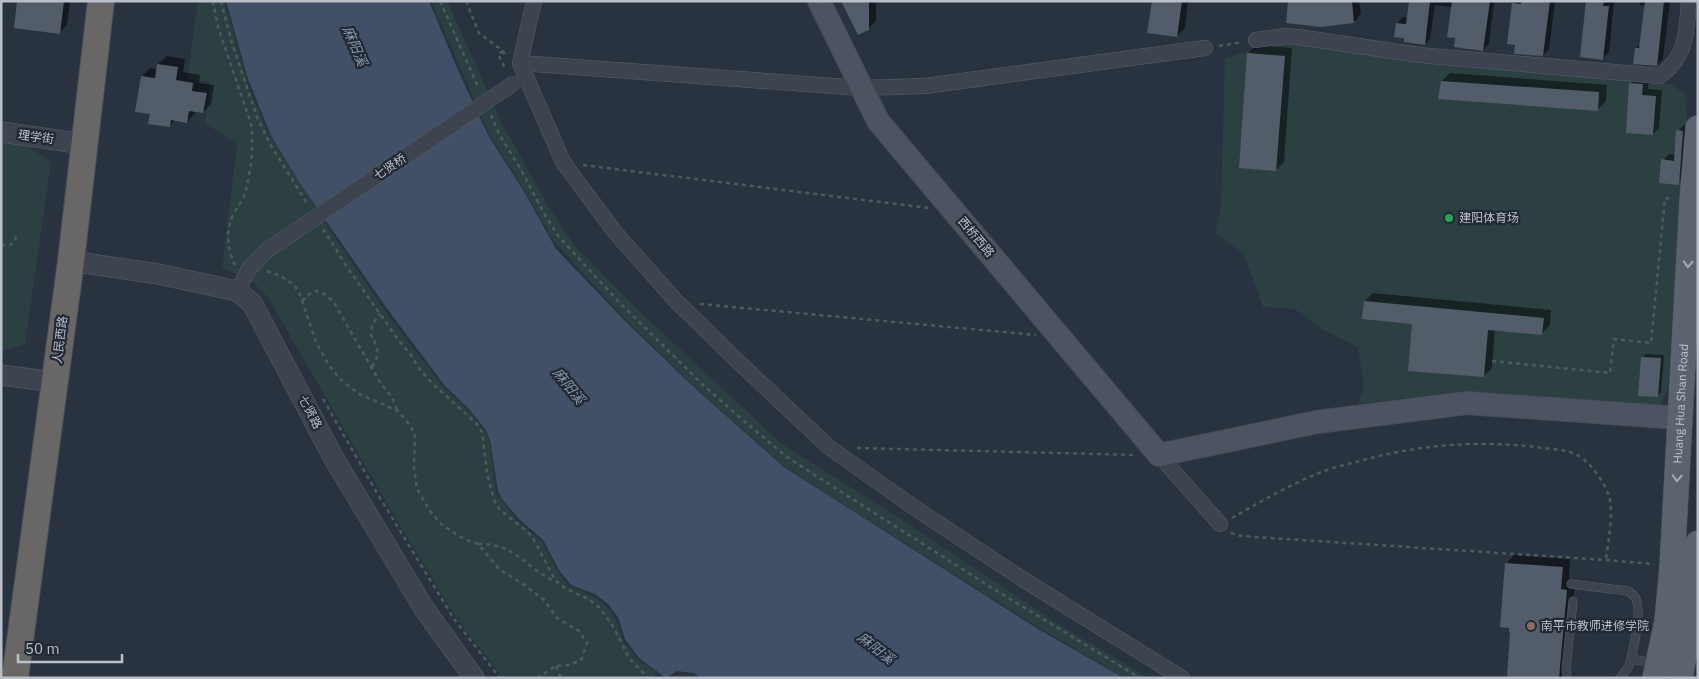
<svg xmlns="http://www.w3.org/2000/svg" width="1699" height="679" font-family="'IBM Plex Sans','Noto Sans SC',sans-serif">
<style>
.green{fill:#2c4041}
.water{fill:#415066}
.shadow{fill:#0007}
.building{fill:#535d6a}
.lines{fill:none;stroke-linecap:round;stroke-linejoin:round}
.service-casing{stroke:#585f6a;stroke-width:9}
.minor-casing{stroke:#585f6a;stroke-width:16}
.tertiary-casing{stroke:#585f6a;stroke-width:21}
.secondary-casing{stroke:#474d58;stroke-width:24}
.primary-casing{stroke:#474d58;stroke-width:26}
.trunk-casing{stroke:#484f5a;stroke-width:28}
.path{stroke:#4b5c5f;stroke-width:2.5;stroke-dasharray:4 4;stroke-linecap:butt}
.service{stroke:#3d444f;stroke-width:8}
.minor{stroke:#3d444f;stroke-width:15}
.tertiary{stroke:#3d444f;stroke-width:20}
.secondary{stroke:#4c5462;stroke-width:22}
.primary{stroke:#5b636f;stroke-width:25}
.trunk{stroke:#686765;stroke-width:26}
.minor-bridge-casing{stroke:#585f6a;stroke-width:16;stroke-linecap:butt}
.minor-bridge{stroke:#3d444f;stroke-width:15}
.oneway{stroke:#a7adb8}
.leisure-dot{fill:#2e9e5b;stroke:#222935;stroke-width:2}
.education-dot{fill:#8d6e63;stroke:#222935;stroke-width:2}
.labels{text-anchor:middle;stroke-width:4.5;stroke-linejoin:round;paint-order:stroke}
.street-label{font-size:12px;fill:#bac0ca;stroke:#222935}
.poi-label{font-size:12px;fill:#bac0ca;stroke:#222935;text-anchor:start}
.water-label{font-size:14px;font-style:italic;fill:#8596ad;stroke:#222935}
</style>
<rect width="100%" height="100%" fill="#29323f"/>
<g class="green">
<path d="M198,1H224L250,91L269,135L339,244L389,316L444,388L467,409L484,430L489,440L491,453L496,493L516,519L542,542L558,572L569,586L596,598L610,610L617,622L624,642L638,660L656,671L653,678H503L457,619L389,507L269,299C254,281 244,276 222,269L237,144L205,123L210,82L187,79Z"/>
<polygon points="431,1 447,1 502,123 548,206 574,245 639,311 782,444 896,516 1060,625 1149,678 1125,678 1036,626 835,499 784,466 697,389 630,324 555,243 519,181 490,136"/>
<polygon points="1287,42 1417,63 1670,84 1685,94 1688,131 1679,231 1668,389 1661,405 1464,391 1358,404 1364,387 1358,347 1320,328 1295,309 1263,307 1244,255 1216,233 1221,205 1225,58"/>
<polygon points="1,141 22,144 51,161 25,344 1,351"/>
</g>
<polygon class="water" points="226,1 429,1 457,68 488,135 525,193 556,249 627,323 697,390 784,467 1038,629 1124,678 700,678 694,673 676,671 666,678 639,658 625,639 618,617 608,604 595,594 571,585 559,570 543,540 519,519 502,499 498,491 490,440 485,429 468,408 445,386 388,310 301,185 271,136 248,79"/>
<g class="shadow">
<polygon points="18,1 70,1 67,25 59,33"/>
<polygon points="842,1 876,1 876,21 868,29"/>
<polygon points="1153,1 1188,1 1185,28 1177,36"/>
<polygon points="1289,1 1359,1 1361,14 1354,22"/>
<polygon points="1411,1 1494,1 1489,44 1483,50 1457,37 1452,7 1435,5 1430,39 1424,45 1418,44 1397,23 1403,17 1408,18"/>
<polygon points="1515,1 1555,1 1549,49 1543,55 1513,4"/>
<polygon points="1587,1 1614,1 1609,52 1603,58"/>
<polygon points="1640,1 1670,1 1663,59 1657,65 1636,48 1641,43 1645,6 1640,5"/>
<polygon points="1256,45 1292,48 1284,162 1276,170 1248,53"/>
<polygon points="167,56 185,59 183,72 200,75 199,83 214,85 211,104 203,112 195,111 195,113 187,122 175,120 169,126 151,113 142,76 150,68 158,70 158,64"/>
<polygon points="1450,73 1607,85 1606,101 1597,110 1442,81"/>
<polygon points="1637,77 1649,78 1648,89 1662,90 1659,128 1653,134 1631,83"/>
<polygon points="1684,125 1689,125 1684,178 1678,184 1663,160 1669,154 1675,155 1678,131"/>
<polygon points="1373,293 1551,310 1550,325 1542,333 1495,329 1492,368 1484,376 1414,323 1365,301"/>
<polygon points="1646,354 1664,355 1661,392 1657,396 1642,358"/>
<polygon points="1514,555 1570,559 1569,581 1575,582 1566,678 1508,678 1512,631 1506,564"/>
</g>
<g class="building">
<polygon points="17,1 64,1 60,34 14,28"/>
<polygon points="841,1 869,1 869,30 858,35"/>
<polygon points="1152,1 1182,1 1177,37 1147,33"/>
<polygon points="1288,1 1352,1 1354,23 1321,27 1286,23"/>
<polygon points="1409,1 1430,1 1425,45 1404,42 1404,38 1394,37 1396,23 1406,24"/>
<polygon points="1452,1 1490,1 1483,51 1454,47 1455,38 1447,37"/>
<polygon points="1521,1 1550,1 1543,56 1514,54 1515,45 1507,44 1512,3 1521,4"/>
<polygon points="1586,1 1604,1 1603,6 1609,6 1603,60 1580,57"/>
<polygon points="1645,1 1664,1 1657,66 1633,64 1635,48 1639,48"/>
<polygon points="1247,53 1285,56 1276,171 1239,168"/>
<polygon points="157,64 178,67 176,80 193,83 192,91 207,93 203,113 189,111 187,123 171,120 170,127 148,124 150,114 135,112 141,76 155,78"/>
<polygon points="1441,81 1599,92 1598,111 1438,99"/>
<polygon points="1629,83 1643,84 1642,95 1656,96 1653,135 1626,133"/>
<polygon points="1676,130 1683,131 1679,185 1659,183 1661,159 1674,161"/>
<polygon points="1364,301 1544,318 1542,335 1488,330 1484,377 1408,371 1412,324 1362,319"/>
<polygon points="1641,357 1661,358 1658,397 1638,396"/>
<polygon points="1505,563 1563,567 1561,589 1567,590 1559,678 1507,678 1510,632 1509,632 1509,628 1500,627"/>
</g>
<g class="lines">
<g class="service-casing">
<g id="service">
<path d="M1571,584L1628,591C1631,593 1634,595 1636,599C1642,613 1634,644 1631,659L1655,663"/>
<polyline points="1567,678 1566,669 1573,601"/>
<polyline points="1620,678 1629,666 1631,659"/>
</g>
</g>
<g class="minor-casing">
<g id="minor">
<polyline points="534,1 520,63 563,162 614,231 676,301 750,373 830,448 918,510 1024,580 1182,678"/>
<path d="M1256,40L1285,36L1298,37L1419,55L1660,76C1688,55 1686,33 1689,1"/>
<polyline points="520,63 861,88 925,86 1205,48"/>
<polyline points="237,291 249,269 266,251"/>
<polyline points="1159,455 1220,524"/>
</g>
</g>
<g class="tertiary-casing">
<g id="tertiary">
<polyline points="1,132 70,142"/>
<polyline points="71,261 158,274 237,291 252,303 333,457 425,610 474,678"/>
<polyline points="1,375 39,380"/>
</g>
</g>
<g class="secondary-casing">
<polyline id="secondary" points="819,1 878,121 1159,455 1317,422 1467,403 1680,418"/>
</g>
<g class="primary-casing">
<g id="primary">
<path id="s1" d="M1655,678L1667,621L1672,566L1692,200L1698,128"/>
<path d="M1680,678C1689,633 1694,588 1698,543"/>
</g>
</g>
<g class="trunk-casing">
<polyline id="trunk" points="15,678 71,261 101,1"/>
</g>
<g class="path">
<path d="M213,1L218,27L251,124C254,144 251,172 245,193C243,200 238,206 234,213C225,230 227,248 235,265"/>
<polyline points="221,1 232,43 257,117 270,144 308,205"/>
<polyline points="440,1 479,89"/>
<polyline points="466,1 479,33 503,51 506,58"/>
<polyline points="1219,46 1243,42"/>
<polyline points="503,51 498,54 505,68"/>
<polyline points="491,115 499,134 520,168 545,215 559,237 618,301 703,385 745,422 787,457 821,479 992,588 1140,678"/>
<polyline points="583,165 928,208"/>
<polyline points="323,229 347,267 399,341 411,355 420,370 433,384 476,423 482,432 487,473 494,500 500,510 528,532 534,540 555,580 565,588 588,599 600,608 614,628 629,658 648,678"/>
<path d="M1,245C12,247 14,243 17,234"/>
<polyline points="267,271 281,276 294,285 299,292 316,342 328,364 341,380 359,394 398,411 409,424 415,434 414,468 417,489 430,511 442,525 464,539 478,544 500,570 523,584 544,600 557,618 579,631 587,643 581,660 569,665 556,666 537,678"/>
<path d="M302,301C315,287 319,289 333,301L381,384L392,397L397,410"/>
<polyline points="700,304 1036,335"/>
<polyline points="1492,361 1610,373 1614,339 1651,343 1665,198 1673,199"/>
<polyline points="372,367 377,357 377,347 371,335 372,325 380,314"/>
<polyline points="323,399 377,493 454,619 500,678"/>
<polyline points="857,448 1136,455"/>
<path d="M1232,518C1260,502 1289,485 1319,473C1331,468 1344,465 1356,462C1415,445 1474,440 1536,447C1548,449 1562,449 1573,453C1588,458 1604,481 1609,496C1614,514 1608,541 1606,560"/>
<polyline points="1231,533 1241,536 1606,560 1654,564"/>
<path d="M478,544C517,543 524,568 555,581"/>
<polyline points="556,666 561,678"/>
</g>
<use href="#service" class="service"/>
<use href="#minor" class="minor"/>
<use href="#tertiary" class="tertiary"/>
<use href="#secondary" class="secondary"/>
<use href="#primary" class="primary"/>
<use href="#trunk" class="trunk"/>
<g class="minor-bridge-casing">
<polyline id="minor-bridge" points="266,251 514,83"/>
</g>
<use href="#minor-bridge" class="minor-bridge"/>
</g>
<defs><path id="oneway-chevron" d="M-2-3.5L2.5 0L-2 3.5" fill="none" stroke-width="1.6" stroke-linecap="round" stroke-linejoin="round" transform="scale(1.25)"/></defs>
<g class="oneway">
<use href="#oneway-chevron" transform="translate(1688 264) rotate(93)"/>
<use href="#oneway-chevron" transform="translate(1677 478) rotate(93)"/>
</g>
<circle class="leisure-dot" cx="1449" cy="218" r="5"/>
<circle class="education-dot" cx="1531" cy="626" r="5"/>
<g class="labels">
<g class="street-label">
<text transform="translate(36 137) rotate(8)" y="4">理学街</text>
<text transform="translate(390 167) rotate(-34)" y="4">七贤桥</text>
<text transform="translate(976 237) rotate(50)" y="4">西桥西路</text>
<text transform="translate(60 340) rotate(-83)" y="4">人民西路</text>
<text dy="4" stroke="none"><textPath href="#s1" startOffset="276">Huang Hua Shan Road</textPath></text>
<text transform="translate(310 412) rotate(62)" y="4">七贤路</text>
</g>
<g class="poi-label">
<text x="1459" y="222">建阳体育场</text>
<text x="1541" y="630">南平市教师进修学院</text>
</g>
<g class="water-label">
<text transform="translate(355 46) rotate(67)" y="5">麻阳溪</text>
<text transform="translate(569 386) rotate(51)" y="5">麻阳溪</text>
<text transform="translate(876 648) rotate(38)" y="5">麻阳溪</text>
</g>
</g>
<rect width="1699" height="679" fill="none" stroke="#bac0ca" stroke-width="5"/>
<path d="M18 654v8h104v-8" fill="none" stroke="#bac0ca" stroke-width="2.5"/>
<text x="25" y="654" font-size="15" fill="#bac0ca" stroke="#222935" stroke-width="4" paint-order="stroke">50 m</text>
</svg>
